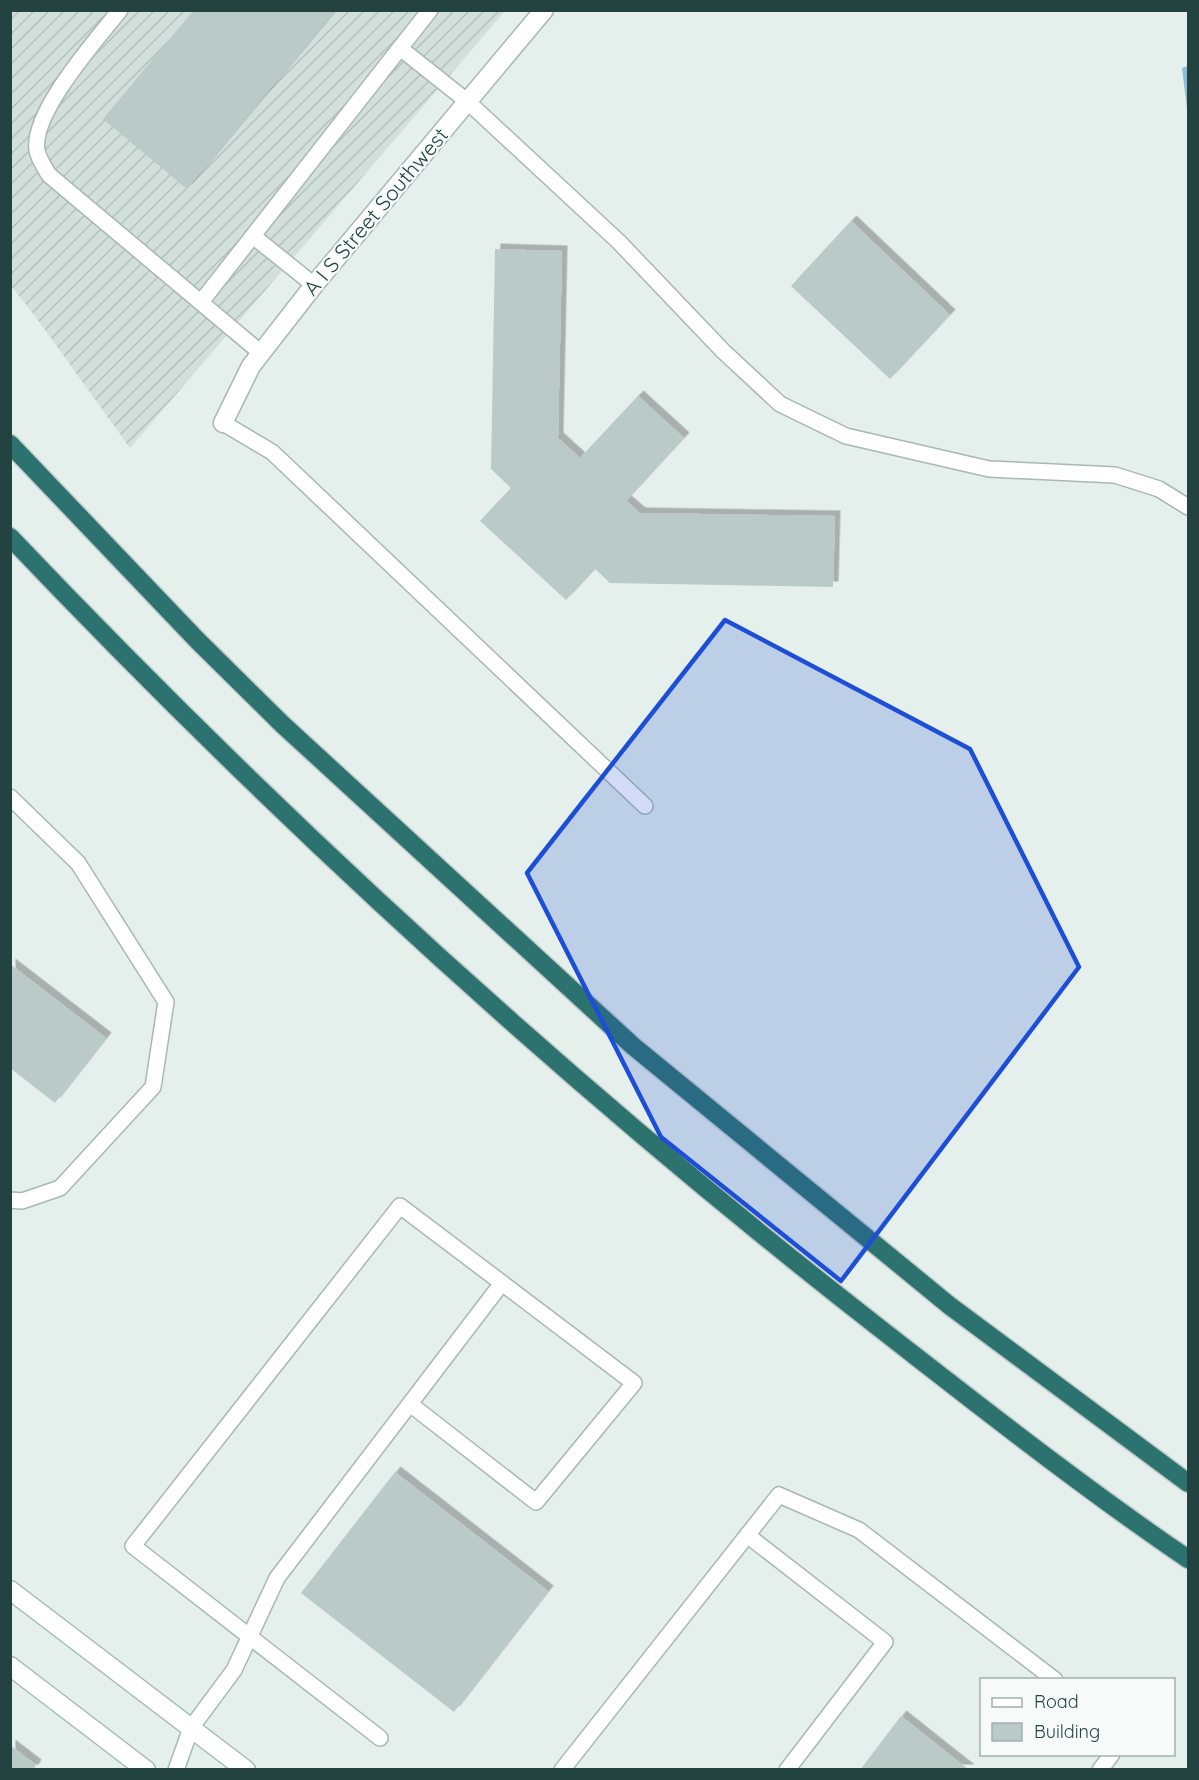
<svg xmlns="http://www.w3.org/2000/svg" width="1199" height="1780" font-family="Quicksand,sans-serif">
<style>
.industrial{fill:url(#industrial-furrows)}
.water{fill:#8ac0d7}
.building{fill:#bacac6;filter:url(#shadow)}
.lines{fill:none;stroke-linecap:round;stroke-linejoin:round}
.service-casing{stroke:#a7b8b5;stroke-width:18}
.minor-casing{stroke:#a7b8b5;stroke-width:21}
.secondary-casing{stroke:#a2bcb7;stroke-width:21}
.motorway-casing{stroke:#c1cac9;stroke-width:21}
.service{stroke:#fff;stroke-width:15}
.minor{stroke:#fff;stroke-width:18}
.secondary{stroke:#fff;stroke-width:18}
.motorway{stroke:#2c726e;stroke-width:18}
.marked{fill:#1d4ed8;fill-opacity:0.2;stroke:#1d4ed8;stroke-width:4.5;stroke-linejoin:round}
.labels{text-anchor:middle;stroke-width:4.5;stroke-linejoin:round;paint-order:stroke}
.street-label{font-size:21px;fill:#22433f;stroke:#f6fbf9}
</style>
<defs>
<pattern id="industrial-furrows" width="10" height="10" patternUnits="userSpaceOnUse" patternTransform="scale(1.5)"><rect width="10" height="10" fill="#d3dfdb"/><path d="M-1 1l2-2M0 10L10 0M9 11l2-2" fill="none" stroke="#b5c1bd"/></pattern>
<filter id="shadow"><feDropShadow dx="5.5" dy="-5.5" stdDeviation="0" flood-color="#0004"/></filter>
</defs>
<rect width="100%" height="100%" fill="#e5efec"/>
<polygon class="industrial" points="10,11 505,11 130,448 35,316 11,286"/>
<polygon class="water" points="1188,66 1188,117 1182,68"/>
<g class="building">
<polygon points="194,10 336,10 187,189 103,119"/>
<polygon points="851,221 950,315 890,379 791,286"/>
<polygon points="495,249 562,251 558,438 580,458 638,396 684,438 626,501 640,513 835,516 833,587 610,583 595,569 566,600 480,521 511,488 491,469"/>
<polygon points="10,964 106,1038 55,1103 10,1068"/>
<polygon points="395,1472 548,1591 454,1712 301,1593"/>
<polygon points="901,1716 969,1770 860,1770"/>
<polygon points="10,1745 36,1765 33,1770 10,1770"/>
</g>
<g class="lines">
<g class="service-casing">
<g id="service">
<path d="M120,10C97,39 31,113 37,150C38,158 45,168 49,175L261,353"/>
<polyline points="430,10 400,48 468,102 619,242 723,351 780,404 846,436 989,469 1115,475 1159,489 1188,507"/>
<polyline points="253,236 314,285"/>
<polyline points="201,302 400,48"/>
<polyline points="223,423 272,452 645,806"/>
<polyline points="10,797 78,863 166,1002 153,1087 60,1188 22,1201 10,1200"/>
<polyline points="747,1535 885,1642 787,1770"/>
<polyline points="380,1738 133,1546 400,1206 502,1283"/>
<polyline points="176,1770 191,1728 234,1670 277,1578 502,1283 634,1383 536,1502 410,1404"/>
<polyline points="562,1770 779,1495 859,1530 1055,1680"/>
<polyline points="1100,1770 1112,1754"/>
</g>
</g>
<g class="minor-casing">
<polyline id="minor" points="223,423 251,366 314,285 544,10"/>
</g>
<g class="secondary-casing">
<g id="secondary">
<polyline points="10,1590 246,1770"/>
<polyline points="10,1666 146,1770"/>
</g>
</g>
<g class="motorway-casing">
<g id="motorway">
<polyline points="10,444 197,640 282,724 633,1046 950,1306 1188,1483"/>
<path d="M10,537C283,824 575,1091 887,1334C986,1411 1085,1489 1188,1559"/>
</g>
</g>
<use href="#service" class="service"/>
<use href="#minor" class="minor"/>
<use href="#secondary" class="secondary"/>
<use href="#motorway" class="motorway"/>
</g>
<path class="marked" d="M725,620L970,749L1079,967L841,1281L661,1137L527,873Z"/>
<g class="labels">
<g class="street-label">
<text transform="translate(376 212) rotate(-50)" y="7">A I S Street Southwest</text>
</g>
</g>
<rect width="1199" height="1780" fill="none" stroke="#22433f" stroke-width="24"/>
<rect x="980" y="1678" width="195" height="78" fill="#f6fbf9" stroke="#a1b1af" stroke-width="1.5"/>
<rect x="992" y="1698" width="30" height="9" fill="#ffffff" stroke="#a1b1af" stroke-width="1.5"/>
<text x="1034" y="1708" font-size="18" fill="#22433f">Road</text>
<rect x="992" y="1723" width="30" height="18" fill="#bacac6" stroke="#a1b1af" stroke-width="1.5"/>
<text x="1034" y="1738" font-size="18" fill="#22433f">Building</text>
</svg>
